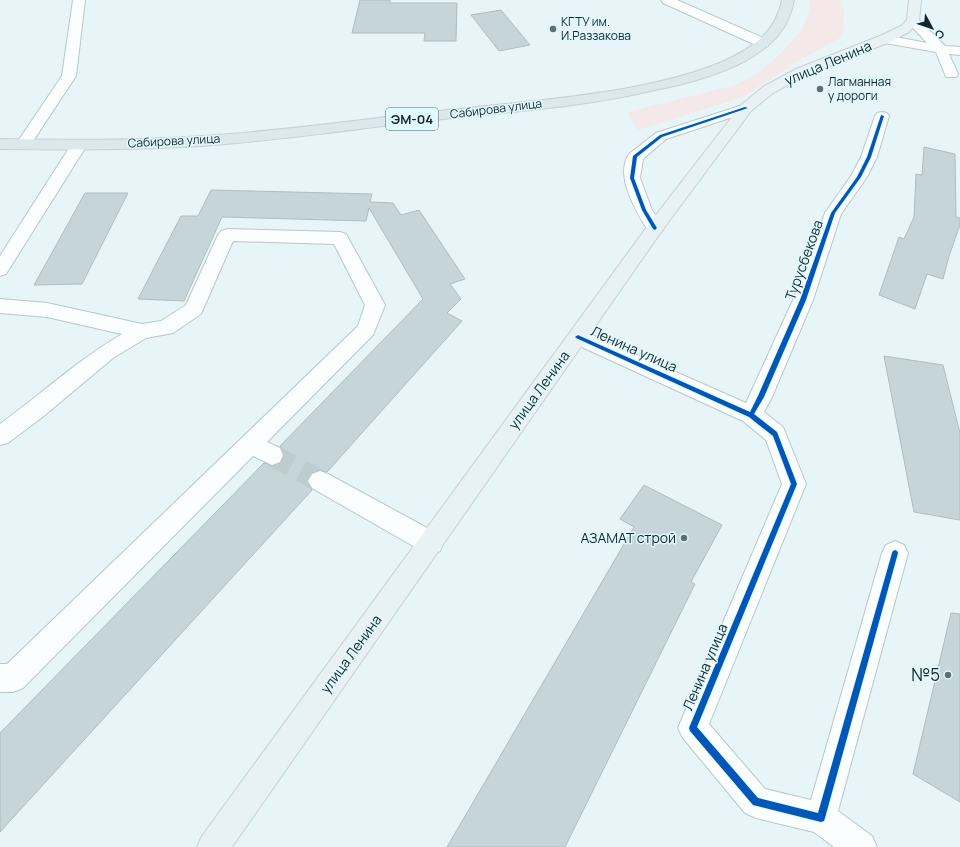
<svg xmlns="http://www.w3.org/2000/svg" width="960" height="847" font-family="Manrope,sans-serif">
<style>
.green{fill:#f4e8e8}
.building{fill:#c5d5d9;stroke:#afbdc0}
.lines{fill:none;stroke-linecap:round;stroke-linejoin:round}
.minor-tunnel{stroke:#bdcccf;stroke-width:22;stroke-dasharray:22 11;stroke-linecap:butt}
.minor-casing{stroke:#b9c7ca;stroke-width:2}
.major-casing{stroke:#c8d0d2;stroke-width:2}
.highway-casing{stroke:#c8d0d2;stroke-width:2}
.minor{fill:#fbfefe;fill-rule:evenodd}
.major{fill:#e8f2f4;fill-rule:evenodd}
.highway{fill:#dce9ec;fill-rule:evenodd}
.cycleway-casing{stroke:#e0f9ff;stroke-width:2}
.cycleway{fill:#0057b8;fill-rule:evenodd}
.poi-dot{fill:#5f6e71;stroke:#e0f9ff;stroke-width:1.5}
.labels{text-anchor:middle;stroke-width:3;stroke-linejoin:round;paint-order:stroke}
.far-poi-label{font-size:12px;fill:#162629;stroke:#e0f9ff;text-anchor:start}
.far-street-label{font-size:12px;fill:#162629;stroke:#e0f9ff}
.shield{fill:#e0f9ff;stroke:#536569;stroke-width:1}
.shield-label{font-size:13px;font-weight:bold;fill:#162629}
.street-label{font-size:14px;fill:#162629;stroke:#e0f9ff}
.poi-label{font-size:14px;fill:#162629;stroke:#e0f9ff;text-anchor:end}
.near-poi-label{font-size:17px;fill:#162629;stroke:#e0f9ff;text-anchor:end}
</style>
<rect width="100%" height="100%" fill="#e7f5f8"/>
<polygon class="green" points="809,0 841,0 844,13 842,37 801,59 743,97 638,130 627,112 736,85 758,73 777,57 803,29 810,7"/>
<g class="building">
<polygon points="360,0 390,0 390,3 457,3 456,41 424,41 425,33 352,33"/>
<polygon points="501,10 530,45 499,51 471,15"/>
<polygon points="924,147 955,154 956,217 960,218 960,225 949,256 943,279 927,274 915,309 879,295 899,237 904,239 914,217 916,174 922,175"/>
<polygon points="211,190 372,194 370,202 393,203 401,215 419,210 465,279 450,284 461,299 447,313 462,321 327,472 319,470 311,473 307,482 312,490 0,832 0,733 264,463 273,466 281,463 284,454 280,446 423,299 369,208 366,221 222,217 184,301 138,299 181,216 198,216"/>
<polygon points="85,193 128,193 82,284 34,285"/>
<polygon points="884,356 943,365 960,433 960,520 914,512"/>
<polygon points="644,485 722,525 691,582 695,584 565,847 447,847 634,527 620,519"/>
<polygon points="951,613 960,614 960,802 913,774"/>
</g>
<g class="lines">
<polyline class="minor-tunnel" points="272,455 320,481"/>
<g class="minor-casing">
<g id="minor">
<polygon points="73,0 85,0 76,76 29,147 24,149 19,147 16,144 62,76"/>
<polygon points="661,0 677,0 768,40 769,43 768,46 758,46 663,3"/>
<polygon points="913,17 917,18 945,46 960,47 960,55 949,54 958,74 956,77 946,77 936,52 885,43 880,42 879,39 880,36 885,35 927,43 907,21 909,18"/>
<path d="M746,104L751,105L753,108L751,111L666,139L643,159L640,178L652,210L664,228L661,232L655,234L649,232C637,213 614,176 629,154L656,133Z"/>
<polygon points="882,112 887,113 889,116 877,157 867,177 841,214 813,300 772,397 764,412 783,427 806,484 709,724 765,789 811,800 882,553 886,545 895,541 904,545 908,553 838,811 872,836 877,847 834,847 814,832 756,818 745,813 683,738 678,728 782,484 766,440 743,421 571,342 568,337 571,332 578,330 585,332 746,403 793,300 825,213 851,176 861,157 875,116 877,113"/>
<polygon points="79,140 84,142 87,145 6,274 0,276 0,256 71,145 74,142"/>
<path d="M227,229L340,232L346,234L385,305L373,335L267,442L280,448L283,455L280,462L272,465L253,456L23,688L13,692H0V664H7L358,326L365,305L334,244L233,241L201,314L173,333L146,338L113,358L45,415L8,443L0,445V424C41,394 78,360 122,334L47,317L0,313V299L47,303L142,324L161,321L186,305L218,235L221,231Z"/>
<polygon points="320,471 328,474 440,535 443,543 440,551 431,555 422,551 312,488 308,481 312,474"/>
</g>
</g>
<g class="major-casing">
<polygon id="major" points="909,0 921,0 919,21 909,32 890,42 806,75 773,93 751,111 661,232 232,847 197,847 202,836 649,224 741,105 763,87 796,69 880,36 901,26 907,20"/>
</g>
<g class="highway-casing">
<path id="highway" d="M782,0H794C789,29 772,45 747,60C719,75 686,84 655,90C588,106 520,111 452,118C368,127 285,140 201,146C134,150 67,150 0,149V139C67,140 135,141 202,136C284,131 365,119 447,110C506,104 565,99 623,89C656,83 691,75 722,62C752,48 775,34 782,0Z"/>
</g>
<use href="#minor" class="minor"/>
<use href="#major" class="major"/>
<use href="#highway" class="highway"/>
<g class="cycleway-casing">
<g id="cycleway">
<polygon points="745,107 748,108 662,137 637,157 634,178 646,210 657,228 655,230 653,229 642,210 630,178 633,156 660,135"/>
<polygon points="881,115 884,116 871,157 861,177 835,213 806,300 764,397 754,414 777,432 797,484 697,727 758,798 818,813 892,553 893,551 895,550 897,551 898,553 825,818 824,821 821,822 753,805 690,731 689,728 791,484 773,436 749,417 576,338 575,337 578,335 580,336 750,412 758,396 800,300 831,213 857,177 867,157"/>
</g>
</g>
<use href="#cycleway" class="cycleway"/>
</g>
<g class="poi-dot">
<circle cx="553" cy="29" r="4"/>
<circle cx="820" cy="89" r="4"/>
<circle cx="684" cy="538" r="4"/>
<circle cx="948" cy="675" r="4"/>
</g>
<g class="labels">
<g class="far-poi-label">
<text x="561" y="26">КГТУ им.<tspan x="561" dy="14">И.Раззакова</tspan></text>
<text x="828" y="86">Лагманная<tspan x="828" dy="14">у дороги</tspan></text>
</g>
<g class="far-street-label">
<text transform="translate(496 109) rotate(-7)" y="4">Сабирова улица</text>
<text transform="translate(174 141) rotate(-3)" y="4">Сабирова улица</text>
</g>
<rect class="shield" x="386" y="108" width="52" height="22" rx="3"/>
<g class="shield-label">
<text x="412" y="124">ЭМ-04</text>
</g>
<g class="street-label">
<text transform="translate(828 63) rotate(-23)" y="5">улица Ленина</text>
<text transform="translate(804 260) rotate(-70)" y="5">Турусбекова</text>
<text transform="translate(634 349) rotate(24)" y="5">Ленина улица</text>
<text transform="translate(539 390) rotate(-54)" y="5">улица Ленина</text>
<text transform="translate(351 654) rotate(-54)" y="5">улица Ленина</text>
<text transform="translate(705 667) rotate(-67)" y="5">Ленина улица</text>
</g>
<g class="poi-label">
<text x="676" y="543">АЗАМАТ строй</text>
</g>
<g class="near-poi-label">
<text x="940" y="681">№5</text>
</g>
</g>
<g transform="translate(932 28) rotate(130)" stroke="#e0f9ff" stroke-width="3" paint-order="stroke">
<path d="M0-3L7 15L0 10L-7 15Z" fill="#162629"/>
<text y="-6" font-size="11" font-weight="bold" text-anchor="middle" fill="#162629">С</text>
</g>
</svg>
